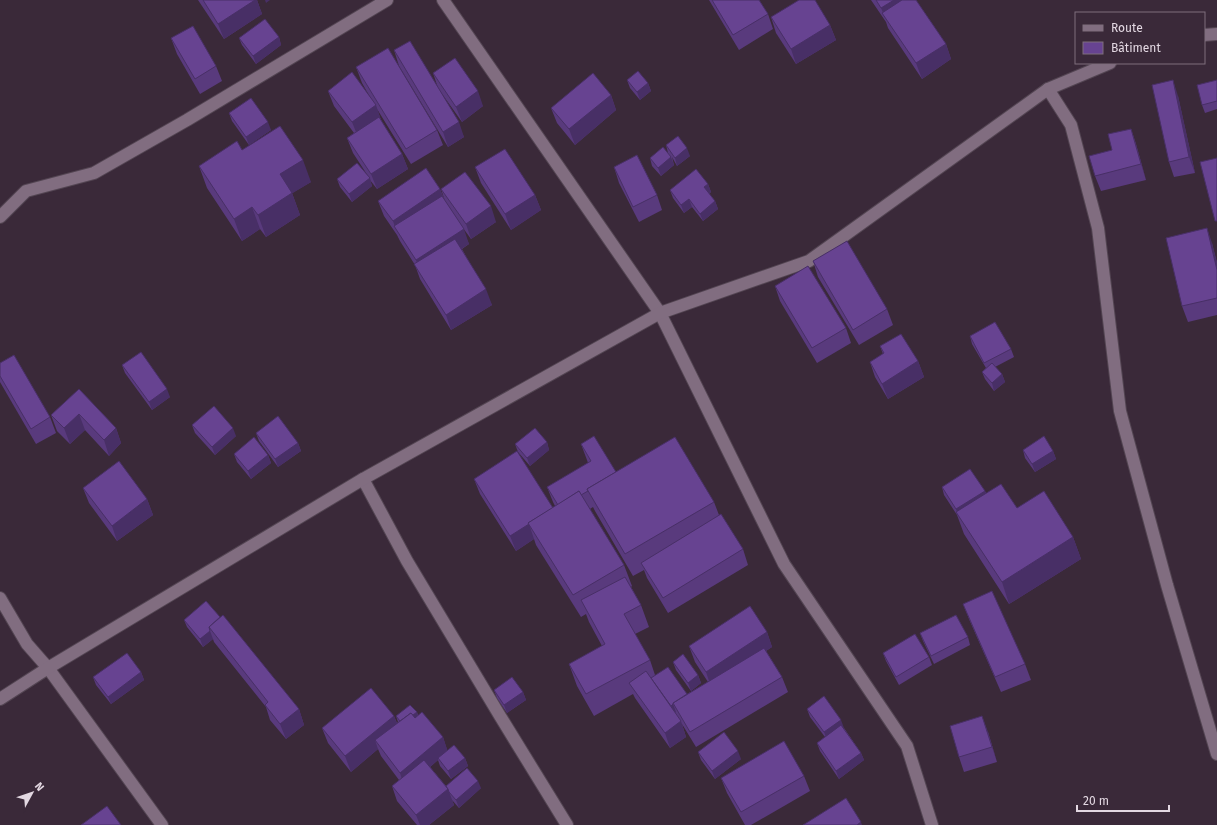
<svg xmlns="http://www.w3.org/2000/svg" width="1217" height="825" font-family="'Fira Sans',sans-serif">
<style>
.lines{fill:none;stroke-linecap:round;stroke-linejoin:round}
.street-casing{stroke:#534552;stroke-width:14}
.street{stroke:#816d80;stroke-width:12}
.wall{fill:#593a7d}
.shaded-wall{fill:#482f66}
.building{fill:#674391;stroke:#482f66}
</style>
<rect width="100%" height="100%" fill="#3a2939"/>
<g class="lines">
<g class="street-casing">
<g id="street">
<polyline points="443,0 660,313 784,564 907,746 932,825"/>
<polyline points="1204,35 1217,34"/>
<polyline points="1048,89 1071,125 1098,228 1120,411 1167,585 1217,754"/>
<polyline points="0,217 26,191 94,173 187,120 387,0"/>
<polyline points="363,479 407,561 500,716 567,825"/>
<polyline points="0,598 27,644 48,668 162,825"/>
<polyline points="0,699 48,668 363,479 660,313 809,261 1048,89 1110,63"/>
</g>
</g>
<use href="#street" class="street"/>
</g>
<g class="wall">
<polygon points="198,0 257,0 262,14 224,39"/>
<polygon points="709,0 759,0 768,14 773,29 739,50"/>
<polygon points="871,0 916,0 946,44 951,59 922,79 888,28 886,22"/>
<polygon points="771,17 830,25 836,40 796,64 776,33"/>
<polygon points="279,37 281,45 256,64 242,45 239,38"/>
<polygon points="171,38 216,66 222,81 200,94 177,54"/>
<polygon points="394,50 438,88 433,73 483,106 462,122 440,91 464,137 448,147 399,66"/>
<polygon points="356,67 437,130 443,145 411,164 377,109 381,120 402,154 408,169 377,189 370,180 372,186 352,202 340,187 337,179 368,176 353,153 347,138 354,133 334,106 328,91 370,97 362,83"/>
<polygon points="627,80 648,83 651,91 640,100 630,88"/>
<polygon points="1217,80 1217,109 1205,113 1202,105"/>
<polygon points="611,95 616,110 575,145 557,123 551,108"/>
<polygon points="1178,96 1195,173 1174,177 1169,162"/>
<polygon points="229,113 271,130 249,145 232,121"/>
<polygon points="1131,129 1136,144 1146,180 1101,191 1095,176 1112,150"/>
<polygon points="666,145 690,156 677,166 672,157 674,165 661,176 652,166 650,158 668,153"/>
<polygon points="242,150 311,182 292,193 300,215 266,237 260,229 242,241 207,188 199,166"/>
<polygon points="475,167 535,195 541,210 511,230 481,183"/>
<polygon points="614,167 657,195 662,210 639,222 619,183"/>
<polygon points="708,184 711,192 709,194 715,201 718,209 703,221 692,207 684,213 673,198 670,190"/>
<polygon points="440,189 445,201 441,189 496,222 471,239 458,221 469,244 462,249 492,305 451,330 420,279 415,265 400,241 397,235 384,216 378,201"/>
<polygon points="1212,243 1217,263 1217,315 1188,322 1182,306"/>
<polygon points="813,261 887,309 893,325 859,345 818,277"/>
<polygon points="775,286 846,328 851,343 817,363 780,301"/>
<polygon points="970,336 1011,349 1014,357 995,367 1002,374 1005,382 994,391 985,379 982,372 986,368 972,344"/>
<polygon points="880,346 918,361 924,377 888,399 875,377 870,362 883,354"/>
<polygon points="0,363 50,417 56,433 36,444 0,382"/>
<polygon points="122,365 170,397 152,410 125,373"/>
<polygon points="79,389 116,428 121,443 109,456 85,430 70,444 57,431 51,415"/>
<polygon points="192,425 236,436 215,455 195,433"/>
<polygon points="256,433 298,443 301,451 278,467 259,441"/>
<polygon points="547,442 549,450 530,466 518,452 515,444"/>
<polygon points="581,444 616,472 714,502 719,515 743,549 748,565 668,613 647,578 644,570 633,576 595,511 593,507 590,509 624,565 632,586 631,587 641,605 649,627 635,634 650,660 655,675 687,694 708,682 695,662 689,646 767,632 772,647 766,651 782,677 788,692 696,747 682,724 686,737 670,748 635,698 633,694 594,716 577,686 569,664 602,646 589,622 586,614 581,617 536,545 534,539 516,551 480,494 474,479 553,508 555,506 553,502 547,487 588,463 587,460"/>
<polygon points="1023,450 1053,451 1056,459 1035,472 1025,458"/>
<polygon points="234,454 268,455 271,463 251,479 237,462"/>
<polygon points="942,487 985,491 986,493 1017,508 1073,537 1081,559 1009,604 964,534 957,515 944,495"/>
<polygon points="83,488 147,499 153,515 117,541 89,503"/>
<polygon points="206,601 299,709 304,725 286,739 270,720 266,707 214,642 213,639 203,647 187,627 184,620"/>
<polygon points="963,604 1025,664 1031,680 1001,692 969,619"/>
<polygon points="920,633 968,637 970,645 934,664 923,641"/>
<polygon points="883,653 929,657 932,665 899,685 886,661"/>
<polygon points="673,662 698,675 701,683 691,691 676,670"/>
<polygon points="141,672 144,680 111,704 96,685 93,677"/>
<polygon points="494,690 523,692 526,700 507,713 497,698"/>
<polygon points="807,709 844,728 861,753 864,760 839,779 820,751 817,743 825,737 810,717"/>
<polygon points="417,712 418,715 443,737 447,750 465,758 468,766 451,779 440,766 438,760 430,767 446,786 481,788 459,808 452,800 454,805 429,825 417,825 397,801 392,786 399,780 381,756 378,749 351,772 328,743 322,728 394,716 397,723 398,722 396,716"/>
<polygon points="988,732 997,762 964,772 959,757"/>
<polygon points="698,752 741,759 715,779 701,760"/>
<polygon points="804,776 810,791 751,825 745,825 727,793 721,778"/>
</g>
<g class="shaded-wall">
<polygon points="255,0 257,0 262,14 224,39 218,24"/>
<polygon points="265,0 270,0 266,3"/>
<polygon points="894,0 914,0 884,15 881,8"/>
<polygon points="830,25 836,40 796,64 791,49"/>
<polygon points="279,37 281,45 256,64 253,56"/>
<polygon points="946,44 951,59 922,79 916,63"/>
<polygon points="1173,80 1178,96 1195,173 1189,157"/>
<polygon points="648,83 651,91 640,100 637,92"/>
<polygon points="478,91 483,106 462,122 456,107"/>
<polygon points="611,95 616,110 575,145 569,129"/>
<polygon points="376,105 381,120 358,137 352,122"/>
<polygon points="268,122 271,130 249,145 246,137"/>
<polygon points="459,122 464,137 448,147 443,132"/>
<polygon points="1131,129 1136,144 1146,180 1141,164"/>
<polygon points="687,148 690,156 677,166 675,158"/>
<polygon points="402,154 408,169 377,189 371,174"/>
<polygon points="671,157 674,165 661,176 658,168"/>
<polygon points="303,160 311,182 288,196 280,174"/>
<polygon points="370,178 372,186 352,202 349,194"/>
<polygon points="708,184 711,192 707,195 704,187"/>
<polygon points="440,189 446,205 395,227 393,221"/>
<polygon points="292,193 300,215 266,237 258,215"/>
<polygon points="535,195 541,210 511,230 505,214"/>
<polygon points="689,199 692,207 684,213 681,205"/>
<polygon points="715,201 718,209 703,221 700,214"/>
<polygon points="491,206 496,222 471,239 466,224"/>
<polygon points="252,207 260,229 242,241 234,219"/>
<polygon points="1207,228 1212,243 1217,263 1217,270"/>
<polygon points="464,229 469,244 421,275 416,260"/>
<polygon points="486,289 492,305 451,330 446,315"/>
<polygon points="918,361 924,377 888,399 882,384"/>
<polygon points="1002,374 1005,382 994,391 992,383"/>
<polygon points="167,389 170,397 152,410 149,402"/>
<polygon points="79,414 85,430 70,444 64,428"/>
<polygon points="116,428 121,443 109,456 104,440"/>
<polygon points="233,428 236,436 215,455 212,447"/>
<polygon points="547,442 549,450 530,466 527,458"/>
<polygon points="298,443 301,451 278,467 275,459"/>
<polygon points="1053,451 1056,459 1035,472 1032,464"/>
<polygon points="268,455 271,463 251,479 248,471"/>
<polygon points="985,491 988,499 958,515 956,509"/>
<polygon points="147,499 153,515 117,541 112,526"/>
<polygon points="529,524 534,539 516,551 510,536"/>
<polygon points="1073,537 1081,559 1009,604 1002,582"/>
<polygon points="210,631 213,639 203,647 200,639"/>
<polygon points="767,632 772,647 711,687 706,672"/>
<polygon points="141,672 144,680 111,704 108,697"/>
<polygon points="698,675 701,683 691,691 688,683"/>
<polygon points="523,692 526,700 507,713 504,705"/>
<polygon points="673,704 676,712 674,714 671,706"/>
<polygon points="299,709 304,725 286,739 280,724"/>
<polygon points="417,712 419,720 402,723"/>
<polygon points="394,716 400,732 375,740 378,749 351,772 345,756"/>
<polygon points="982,716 988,732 997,762 992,747"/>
<polygon points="841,720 844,728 827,740 824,732"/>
<polygon points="681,721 686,737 670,748 665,733"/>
<polygon points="443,737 448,752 438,758 438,760 405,789 400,773"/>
<polygon points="738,751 741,759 715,779 712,771"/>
<polygon points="861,753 864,760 839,779 836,771"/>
<polygon points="465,758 468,766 451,779 448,771"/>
<polygon points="478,781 481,788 459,808 456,800"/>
<polygon points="448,789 454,805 429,825 420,825 416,815"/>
<polygon points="861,822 862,825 857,825"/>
</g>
<g class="building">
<polygon points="203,0 255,0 218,24"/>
<polygon points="712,0 759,0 768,14 733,35"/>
<polygon points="799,0 815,0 830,25 791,49 771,17"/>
<polygon points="876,0 894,0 881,8"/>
<polygon points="902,0 916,0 946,44 916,63 882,13"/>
<polygon points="265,19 279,37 253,56 239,38"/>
<polygon points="193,26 216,66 195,79 171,38"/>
<polygon points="410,41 459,122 443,132 394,50"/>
<polygon points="388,48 437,130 406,149 356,67"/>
<polygon points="455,58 478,91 456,107 433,73"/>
<polygon points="638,71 648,83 637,92 627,80"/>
<polygon points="352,72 376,105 352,122 328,91"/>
<polygon points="593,73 611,95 569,129 551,108"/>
<polygon points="1173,80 1189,157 1169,162 1152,85"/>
<polygon points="1217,80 1217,101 1202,105 1197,85"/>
<polygon points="251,98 268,122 246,137 229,113"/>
<polygon points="379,117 402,154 371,174 347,138"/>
<polygon points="280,126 303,160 280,174 292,193 258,215 252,207 234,219 199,166 237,141 242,150"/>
<polygon points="1131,129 1141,164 1095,176 1089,156 1112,150 1108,134"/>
<polygon points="678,136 687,148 675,158 666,145"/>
<polygon points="663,147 671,157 658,168 650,158"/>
<polygon points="505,149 535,195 505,214 475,167"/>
<polygon points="637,155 657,195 633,207 614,167"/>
<polygon points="1217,158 1217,221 1215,221 1200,162"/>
<polygon points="357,163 370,178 349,194 337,179"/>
<polygon points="426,168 440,189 393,221 378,201"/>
<polygon points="696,169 708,184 704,187 715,201 700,214 689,199 681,205 670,190"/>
<polygon points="465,172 491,206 466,224 441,189"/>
<polygon points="442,196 464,229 416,260 394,226"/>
<polygon points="1207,228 1217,270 1217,298 1182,306 1166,238"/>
<polygon points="455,239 486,289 446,315 414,264"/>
<polygon points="847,241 887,309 853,330 813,261"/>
<polygon points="808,266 846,328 812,348 775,286"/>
<polygon points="995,322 1011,349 984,363 970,336"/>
<polygon points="901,334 918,361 882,384 870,362 884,353 880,346"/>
<polygon points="141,352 167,389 149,402 122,365"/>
<polygon points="14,355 50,417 31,429 0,376 0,363"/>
<polygon points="992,363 1002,374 992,383 982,372"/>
<polygon points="79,389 116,428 104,440 79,414 64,428 51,415"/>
<polygon points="214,406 233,428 212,447 192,425"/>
<polygon points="278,416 298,443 275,459 256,433"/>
<polygon points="535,428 547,442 527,458 515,444"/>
<polygon points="594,436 616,472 587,489 588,491 581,495 579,491 558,505 547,487 591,461 581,444"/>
<polygon points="1044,436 1053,451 1032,464 1023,450"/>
<polygon points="254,437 268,455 248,471 234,454"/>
<polygon points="675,437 714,502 625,554 587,489"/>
<polygon points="517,451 553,508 528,523 529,524 510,536 474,479"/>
<polygon points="119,461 147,499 112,526 83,488"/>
<polygon points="970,469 985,491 956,509 942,487"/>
<polygon points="1001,484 1017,508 1044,491 1073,537 1002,582 956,512"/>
<polygon points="579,491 624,565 573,595 528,523"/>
<polygon points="721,514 743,549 663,598 641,563"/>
<polygon points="625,577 641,605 624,614 650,660 586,694 569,664 605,644 581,600"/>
<polygon points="992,591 1025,664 995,677 963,604"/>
<polygon points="206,601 220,617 209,627 210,631 200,639 184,620"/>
<polygon points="750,606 767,632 706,672 689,646"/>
<polygon points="223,615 299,709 280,724 265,705 268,702 209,627"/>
<polygon points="956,615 968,637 931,656 920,633"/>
<polygon points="915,634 929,657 896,677 883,653"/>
<polygon points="764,648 782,677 690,732 673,703"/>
<polygon points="127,653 141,672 108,697 93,677"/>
<polygon points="683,654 698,675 688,683 673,662"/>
<polygon points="668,667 687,694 673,703 673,704 671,706 651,678"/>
<polygon points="646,671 681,721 665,733 629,683"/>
<polygon points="512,677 523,692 504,705 494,690"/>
<polygon points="371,688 394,716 345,756 322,728"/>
<polygon points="824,696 841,720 824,732 807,709"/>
<polygon points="410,705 417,712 413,715 411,713 400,721 396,716"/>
<polygon points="422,712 443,737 400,773 375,740 411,713 415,718"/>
<polygon points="982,716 992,747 959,757 950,726"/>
<polygon points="841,725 861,753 836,771 817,743"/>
<polygon points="724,732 738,751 712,771 698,752"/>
<polygon points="784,741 804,776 741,812 721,778"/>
<polygon points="454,745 465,758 448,771 438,758"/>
<polygon points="424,760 448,789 416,815 392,786"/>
<polygon points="467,768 478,781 456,800 449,792 448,789 446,786"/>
<polygon points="846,798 861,822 857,825 803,825"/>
<polygon points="107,806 121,825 81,825"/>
</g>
<rect x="1075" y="12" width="130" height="52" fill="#3a2939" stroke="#7e6f7d"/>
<rect x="1083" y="25" width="20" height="6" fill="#816d80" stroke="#7e6f7d"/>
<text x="1111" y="32" font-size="12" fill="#e3d8e2">Route</text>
<rect x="1083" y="42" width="20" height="12" fill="#674391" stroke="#7e6f7d"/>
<text x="1111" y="52" font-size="12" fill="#e3d8e2">Bâtiment</text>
<g transform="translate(32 793) rotate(50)" stroke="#3a2939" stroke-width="3" paint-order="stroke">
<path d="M0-3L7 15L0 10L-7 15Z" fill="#e3d8e2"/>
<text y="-6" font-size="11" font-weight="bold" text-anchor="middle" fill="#e3d8e2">N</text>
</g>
<path d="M1077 805v6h92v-6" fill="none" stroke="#e3d8e2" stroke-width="2"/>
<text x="1083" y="805" font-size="12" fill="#e3d8e2" stroke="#3a2939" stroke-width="3" paint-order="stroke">20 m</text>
</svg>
